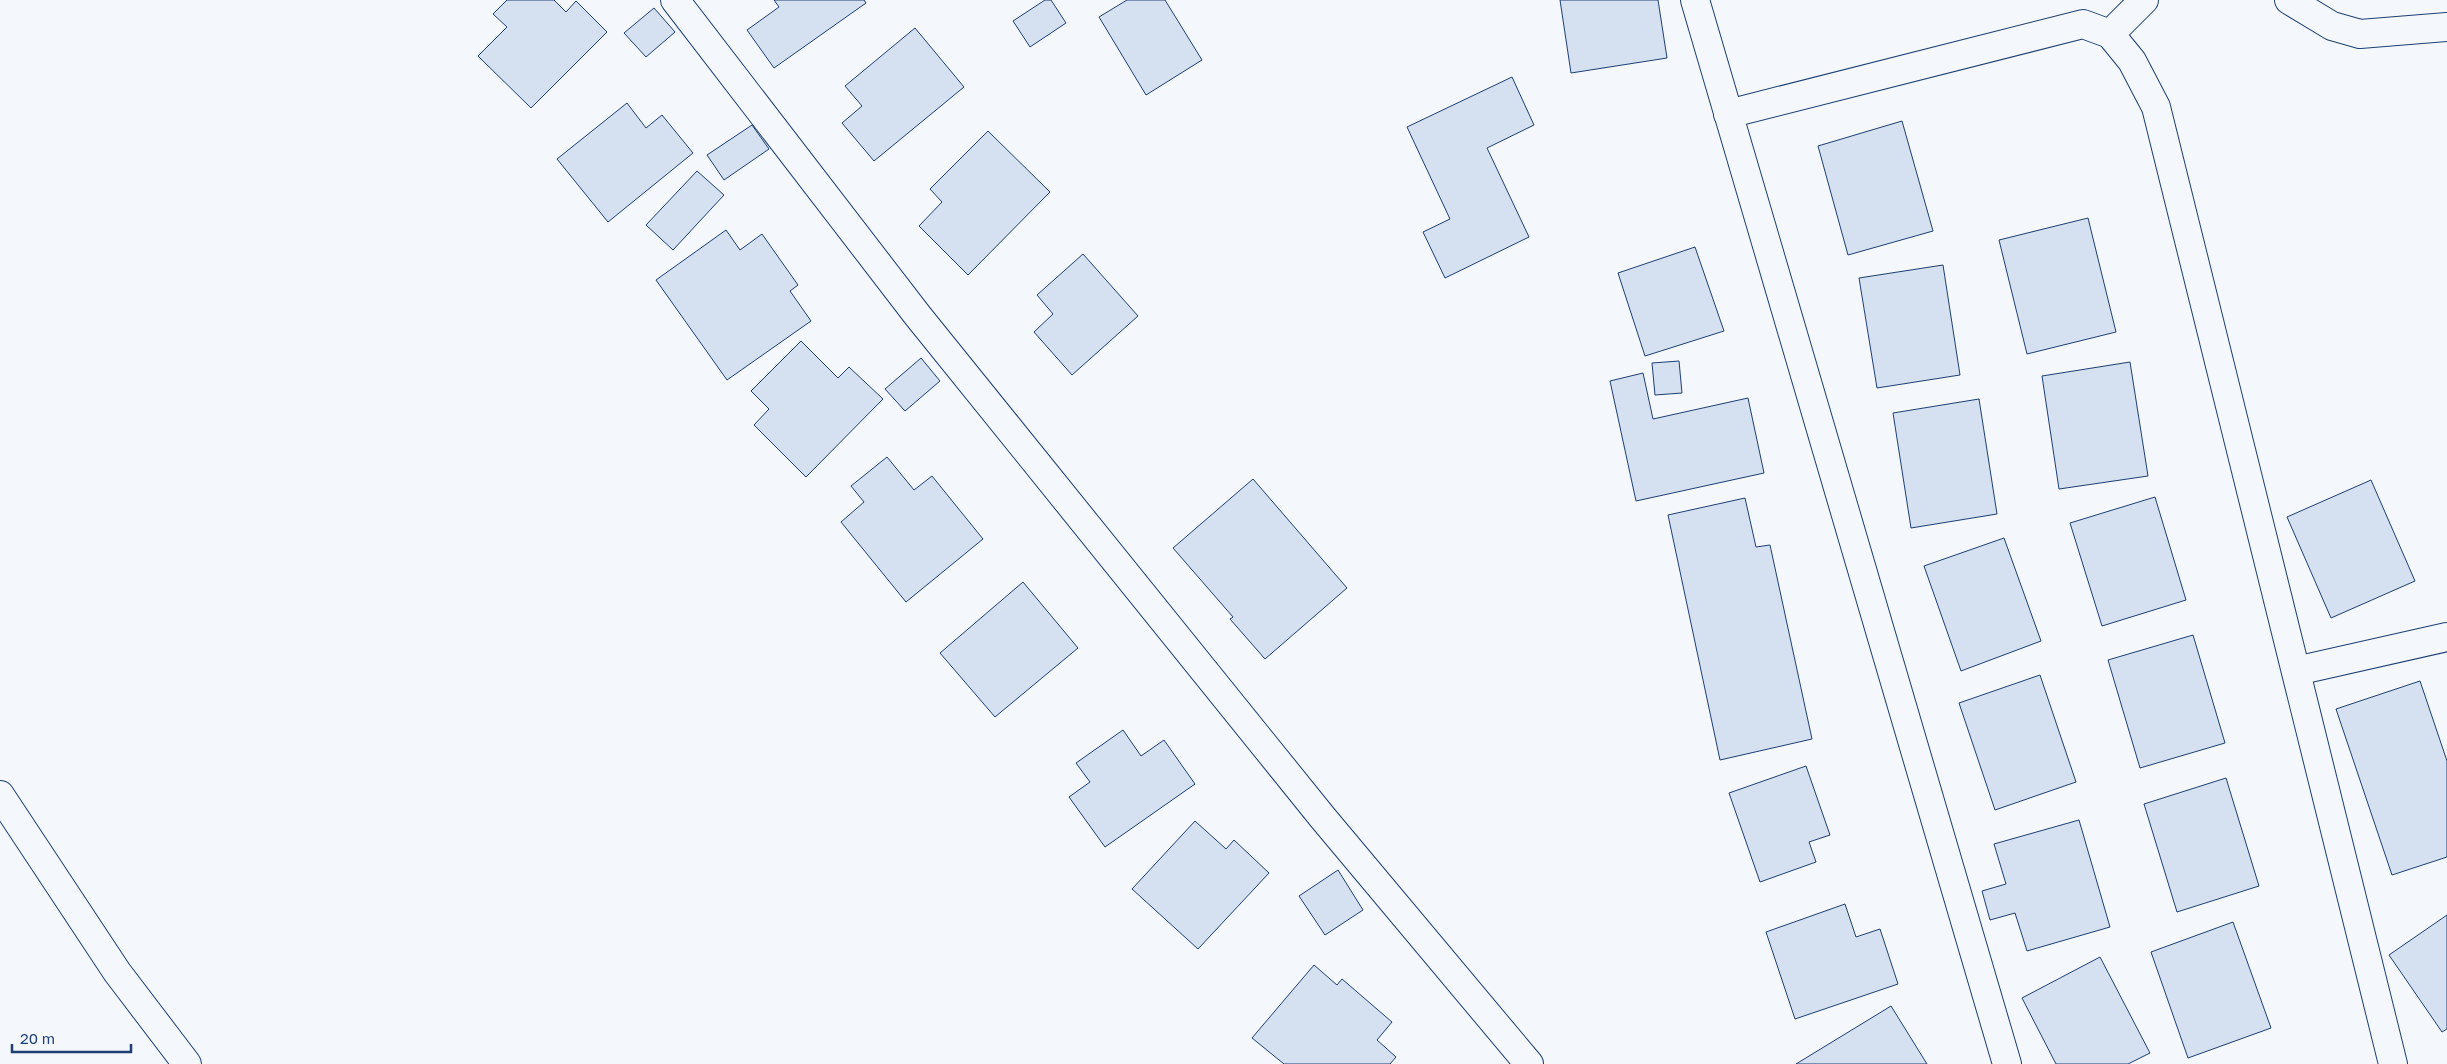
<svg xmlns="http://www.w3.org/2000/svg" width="2447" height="1064" font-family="'Golos Text',sans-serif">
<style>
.building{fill:#d5e0f0;stroke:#1d3f73}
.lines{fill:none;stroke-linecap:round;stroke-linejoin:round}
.minor-casing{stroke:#1d3f73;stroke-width:30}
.minor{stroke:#f4f7fb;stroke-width:28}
</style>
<rect width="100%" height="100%" fill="#f4f7fb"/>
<g class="building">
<polygon points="507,0 554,0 566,12 576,1 607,32 531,108 478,56 507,27 493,14"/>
<polygon points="774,0 864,0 866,3 774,68 747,30 779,7"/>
<polygon points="1045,0 1051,0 1066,23 1030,47 1013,21"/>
<polygon points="1127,0 1165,0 1202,60 1146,95 1099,17"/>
<polygon points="1560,0 1658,0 1667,58 1571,73"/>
<polygon points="654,8 675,32 646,57 624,33"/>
<polygon points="915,28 964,87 874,161 842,123 862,106 845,86"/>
<polygon points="1512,77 1534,125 1487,148 1529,237 1445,278 1423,232 1450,219 1407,127"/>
<polygon points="627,103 646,128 662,115 693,153 608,222 557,159"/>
<polygon points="1902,121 1933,231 1848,255 1818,146"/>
<polygon points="752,125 769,149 724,180 707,155"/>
<polygon points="988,131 1050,192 968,275 919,226 942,202 930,189"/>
<polygon points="697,171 724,195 673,250 646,225"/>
<polygon points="2088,218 2116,332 2027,354 1999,240"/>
<polygon points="726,230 740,250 762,234 798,285 790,291 811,321 727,380 656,280"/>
<polygon points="1695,247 1724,331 1645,356 1618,273"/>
<polygon points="1083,254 1138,316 1072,375 1034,332 1053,314 1037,295"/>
<polygon points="1943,265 1960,375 1877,388 1859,278"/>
<polygon points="801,341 838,378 849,367 883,399 806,477 754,425 769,409 751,391"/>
<polygon points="921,358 940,381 905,411 885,389"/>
<polygon points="1679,361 1682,393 1655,395 1652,363"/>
<polygon points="2130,362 2148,476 2059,489 2042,376"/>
<polygon points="1643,373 1653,419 1748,398 1764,473 1636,501 1610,381"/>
<polygon points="1979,399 1997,514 1911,528 1893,413"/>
<polygon points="887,457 914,490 932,476 983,539 906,602 841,522 864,502 851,486"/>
<polygon points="1253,479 1347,588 1265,659 1230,619 1233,617 1173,548"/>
<polygon points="2371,480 2415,581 2331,618 2287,517"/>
<polygon points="2155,497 2186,600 2102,626 2070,523"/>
<polygon points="1745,498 1756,547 1770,545 1812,739 1720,760 1668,515"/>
<polygon points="2004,538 2041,641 1961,671 1924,566"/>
<polygon points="1023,582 1078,648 995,717 940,653"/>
<polygon points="2193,635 2225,743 2140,768 2108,660"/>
<polygon points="2040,675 2076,782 1995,810 1959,703"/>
<polygon points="2420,681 2447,761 2447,857 2392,875 2336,709"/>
<polygon points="1123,730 1141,756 1164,740 1195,784 1105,847 1069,797 1090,782 1076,763"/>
<polygon points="1806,766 1830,835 1809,842 1816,862 1760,882 1729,793"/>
<polygon points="2226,778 2259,886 2177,912 2144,804"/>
<polygon points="2079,820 2110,927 2027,951 2015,913 1990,920 1982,891 2006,884 1994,844"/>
<polygon points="1195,821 1226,849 1234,840 1269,873 1198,949 1132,889"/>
<polygon points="1338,870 1363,910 1325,935 1299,896"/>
<polygon points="1845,904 1856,937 1880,929 1898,984 1795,1019 1766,932"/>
<polygon points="2447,915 2447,1029 2442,1032 2389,955"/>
<polygon points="2233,922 2271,1028 2188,1058 2151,952"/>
<polygon points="2100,957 2150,1053 2128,1064 2056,1064 2022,998"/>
<polygon points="1314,965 1337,985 1342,979 1392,1022 1377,1040 1396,1057 1390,1064 1284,1064 1252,1038"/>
<polygon points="1891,1006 1927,1064 1796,1064"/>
</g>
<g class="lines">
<g class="minor-casing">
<g id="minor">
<polyline points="675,0 918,316 1323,818 1529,1064"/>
<polyline points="1695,0 2007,1064"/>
<polyline points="2289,0 2332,26 2360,34 2447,27"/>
<polyline points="2110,34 2144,0"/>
<polyline points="1728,114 2083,24 2110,34 2132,61 2156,107 2393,1064"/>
<polyline points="2296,671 2447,637"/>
<polyline points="0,795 117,972 187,1064"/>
</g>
</g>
<use href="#minor" class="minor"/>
</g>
<path d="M12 1044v8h119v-8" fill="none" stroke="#1d3f73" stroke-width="2.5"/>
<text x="20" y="1044" font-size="15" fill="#1d3f73" stroke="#f4f7fb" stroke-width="4" paint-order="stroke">20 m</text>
</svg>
